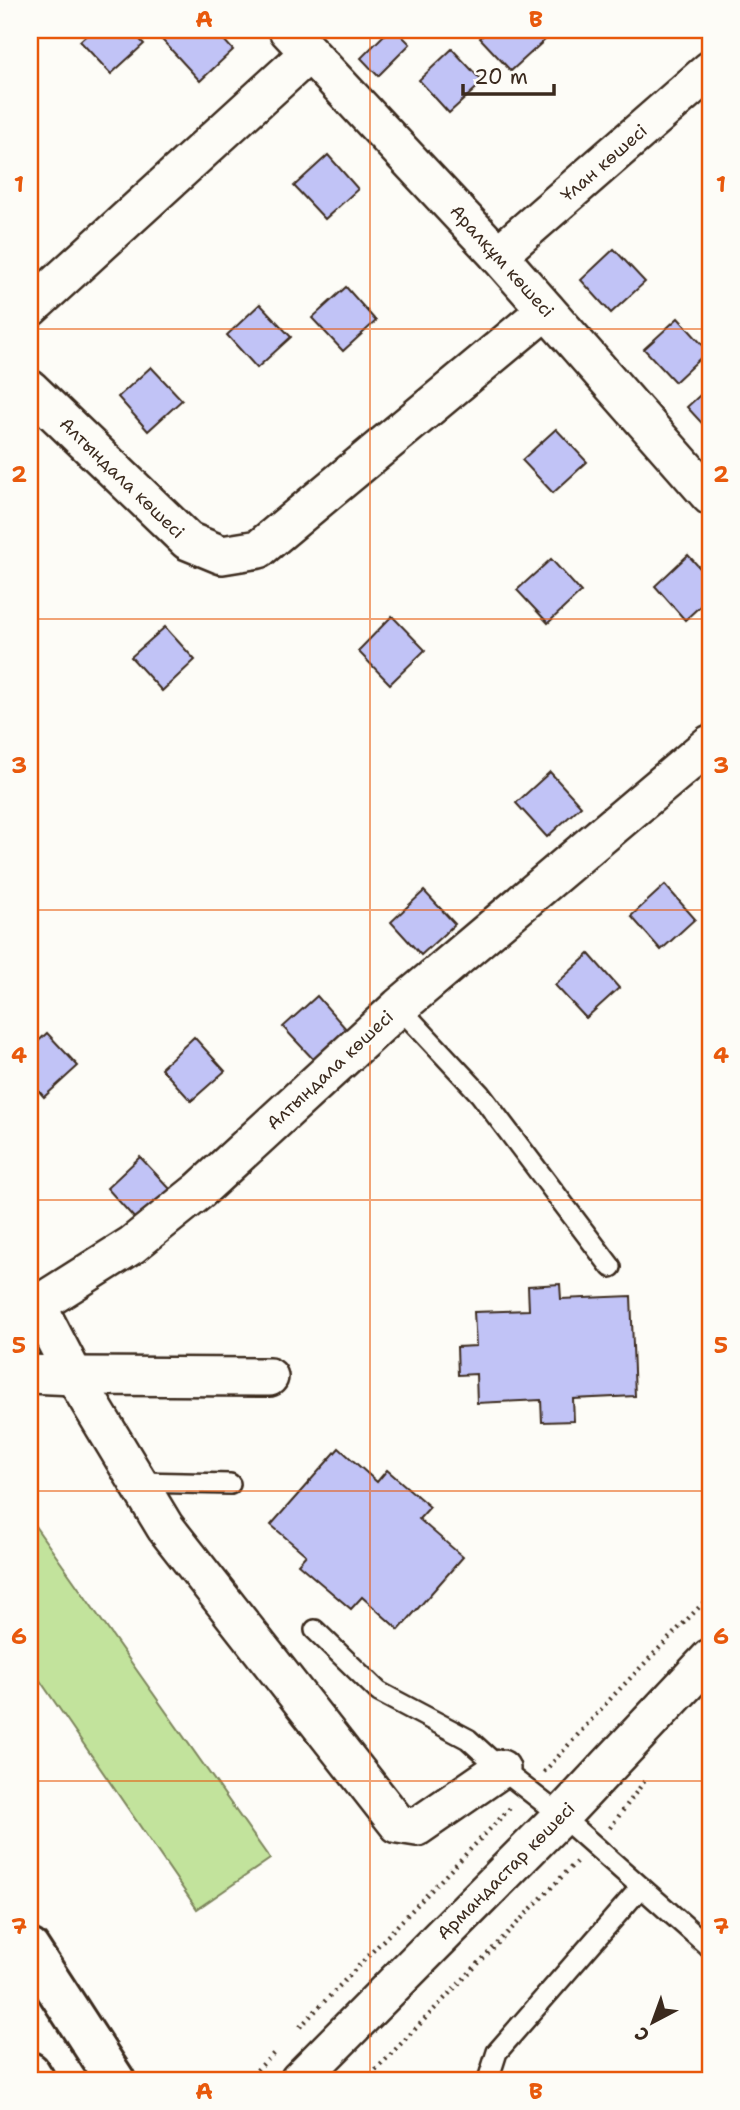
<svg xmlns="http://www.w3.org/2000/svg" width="740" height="2110" font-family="'Shantell Sans',sans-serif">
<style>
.green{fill:#c2e39c;stroke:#7e865d;stroke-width:2}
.building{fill:#c1c3f6;stroke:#3b2a1e;stroke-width:2}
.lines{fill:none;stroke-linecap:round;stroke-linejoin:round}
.service-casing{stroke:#3b2a1e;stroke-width:24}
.minor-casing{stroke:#3b2a1e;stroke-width:42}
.primary-casing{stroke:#3b2a1e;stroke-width:44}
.path{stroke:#3b2a1e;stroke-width:4.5;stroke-dasharray:2 5;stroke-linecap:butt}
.service{stroke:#fdfcf7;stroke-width:19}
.minor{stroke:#fdfcf7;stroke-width:37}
.primary{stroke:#fdfcf7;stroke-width:38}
.grid{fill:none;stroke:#e8590c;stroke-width:2;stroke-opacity:0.55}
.labels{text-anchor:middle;stroke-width:6;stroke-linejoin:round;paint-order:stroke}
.street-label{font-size:18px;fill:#3b2a1e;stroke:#fdfcf7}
.neatline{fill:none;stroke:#e8590c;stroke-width:2.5}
.grid-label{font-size:23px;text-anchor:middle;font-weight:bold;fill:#e8590c}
</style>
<rect width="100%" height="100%" fill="#fdfcf7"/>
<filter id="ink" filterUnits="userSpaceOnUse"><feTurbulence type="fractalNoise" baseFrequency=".0143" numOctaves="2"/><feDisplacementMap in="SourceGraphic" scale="14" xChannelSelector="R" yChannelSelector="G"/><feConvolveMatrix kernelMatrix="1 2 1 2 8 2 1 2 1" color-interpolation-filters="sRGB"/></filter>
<g filter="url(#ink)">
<polygon class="green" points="30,1519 270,1859 197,1909 30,1666"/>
<g class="building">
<polygon points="92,30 131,30 144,44 111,74 80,41"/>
<polygon points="153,30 215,30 233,50 200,81"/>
<polygon points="389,30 396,30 410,44 378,76 361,58"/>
<polygon points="489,30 535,30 545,40 511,71 480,38"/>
<polygon points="452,49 483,82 449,113 419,80"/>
<polygon points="328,155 358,189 325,219 294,186"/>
<polygon points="614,249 645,282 611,313 581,280"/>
<polygon points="346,287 376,321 343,351 312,318"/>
<polygon points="260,304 291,337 257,368 227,335"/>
<polygon points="678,318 708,351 675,382 644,349"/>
<polygon points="151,367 182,400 148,431 118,397"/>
<polygon points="710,386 710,432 687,407"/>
<polygon points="556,429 587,462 553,493 522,460"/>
<polygon points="688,555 710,579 710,597 685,620 655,586"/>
<polygon points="551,559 581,592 548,623 517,590"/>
<polygon points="392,616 425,650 390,684 358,651"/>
<polygon points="165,627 195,660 162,691 131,657"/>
<polygon points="550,772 581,806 547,837 516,803"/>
<polygon points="665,885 695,919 661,950 631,916"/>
<polygon points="424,891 455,924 421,955 391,922"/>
<polygon points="589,954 619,988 586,1018 555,985"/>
<polygon points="317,996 347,1030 314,1060 283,1027"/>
<polygon points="47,1033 78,1066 44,1097 30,1081 30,1049"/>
<polygon points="194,1037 225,1071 191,1101 161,1068"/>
<polygon points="140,1157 171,1190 137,1221 107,1188"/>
<polygon points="560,1284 561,1299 631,1296 635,1396 573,1399 574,1421 542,1422 541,1400 477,1403 476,1374 458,1375 457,1347 476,1346 474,1312 529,1310 528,1286"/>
<polygon points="339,1448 377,1482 387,1470 430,1507 419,1519 463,1557 399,1630 362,1597 351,1609 298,1564 306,1555 271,1525"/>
<polygon points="710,1920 710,1940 700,1931"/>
</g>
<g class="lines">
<g class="service-casing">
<g id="service">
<polyline points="399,1007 480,1094 611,1267"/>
<polyline points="138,1482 230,1484"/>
<polyline points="315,1630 379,1692 468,1739 501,1769 561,1816 710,1948"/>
<polyline points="488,2080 497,2052 641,1887"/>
</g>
</g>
<g class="minor-casing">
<g id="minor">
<polyline points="288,30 498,255 710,496"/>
<polyline points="498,255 710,70"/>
<polyline points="30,308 309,53"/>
<polyline points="30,389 188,541 222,555 259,549 546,310"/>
<polyline points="30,1374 74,1376 37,1305 132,1245 199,1191 399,1007 710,744"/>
<polyline points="74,1376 165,1527 398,1824 417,1827 501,1769"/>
<polyline points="74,1376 269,1377"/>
<polyline points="299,2080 561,1816 710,1658"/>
</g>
</g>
<g class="primary-casing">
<g id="primary">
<polyline points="30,1949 115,2080"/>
<polyline points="30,2072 35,2080"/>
</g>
</g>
<g class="path">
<polyline points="544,1772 612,1697 710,1596"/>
<polyline points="610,1828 646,1779"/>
<polyline points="300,2027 512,1806"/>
<polyline points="247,2080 276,2051"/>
<polyline points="366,2080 576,1862"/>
</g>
<use href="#service" class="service"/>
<use href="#minor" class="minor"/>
<use href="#primary" class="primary"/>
</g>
</g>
<path class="grid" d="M370,30V2080M30,329H710M30,619H710M30,910H710M30,1200H710M30,1491H710M30,1781H710"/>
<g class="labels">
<g class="street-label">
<text transform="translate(604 163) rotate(-41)" y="6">Ұлан көшесі</text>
<text transform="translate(502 261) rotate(48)" y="6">Аралқұм көшесі</text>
<text transform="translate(122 478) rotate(44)" y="6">Алтындала көшесі</text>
<text transform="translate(330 1070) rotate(-43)" y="6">Алтындала көшесі</text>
<text transform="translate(506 1871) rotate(-45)" y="6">Армандастар көшесі</text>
</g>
</g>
<rect width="740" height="2110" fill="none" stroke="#fdfcf7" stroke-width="77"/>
<g transform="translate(653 2022) rotate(221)" stroke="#fdfcf7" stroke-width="5" paint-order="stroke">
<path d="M0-5L12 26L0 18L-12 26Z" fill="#3b2a1e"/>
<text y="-10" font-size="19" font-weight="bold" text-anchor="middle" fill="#3b2a1e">С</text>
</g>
<path d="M463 84v10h91v-10" fill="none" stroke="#3b2a1e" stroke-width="3.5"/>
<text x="474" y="84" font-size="21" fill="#3b2a1e" stroke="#fdfcf7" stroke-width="5" paint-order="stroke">20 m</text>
<rect x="38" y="38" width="664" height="2034" class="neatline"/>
<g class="grid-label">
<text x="204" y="27">A</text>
<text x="536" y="27">B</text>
<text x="19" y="192">1</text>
<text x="721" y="192">1</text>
<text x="19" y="482">2</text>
<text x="721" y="482">2</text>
<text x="19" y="773">3</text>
<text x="721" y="773">3</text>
<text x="19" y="1063">4</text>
<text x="721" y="1063">4</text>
<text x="19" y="1353">5</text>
<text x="721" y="1353">5</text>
<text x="19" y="1644">6</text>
<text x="721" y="1644">6</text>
<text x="19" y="1934">7</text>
<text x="721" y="1934">7</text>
<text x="204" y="2099">A</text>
<text x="536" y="2099">B</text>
</g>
</svg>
